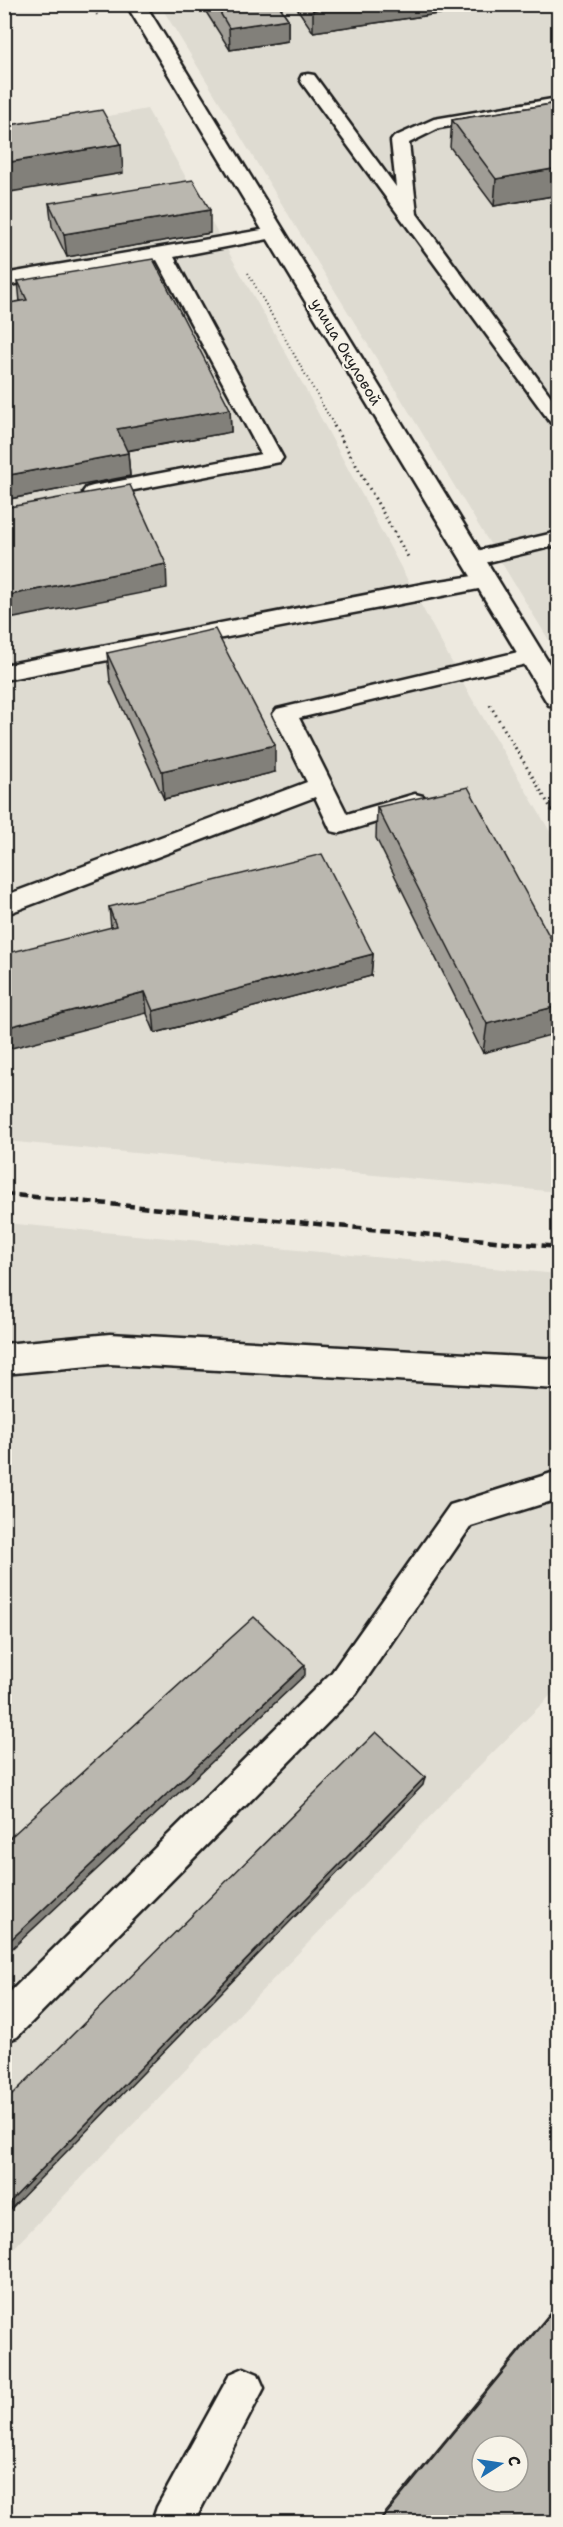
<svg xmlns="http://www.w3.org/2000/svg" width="563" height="2527" font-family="'Shantell Sans',sans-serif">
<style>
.built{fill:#dedbd1}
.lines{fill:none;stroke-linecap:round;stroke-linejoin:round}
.lane-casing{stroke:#1c1c1c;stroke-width:5}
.street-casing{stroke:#1c1c1c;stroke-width:5}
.secondary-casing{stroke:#1c1c1c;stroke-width:5}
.path-far1{stroke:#1c1c1c;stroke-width:2;stroke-dasharray:1 3;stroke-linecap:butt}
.path{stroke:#1c1c1c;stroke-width:3;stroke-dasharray:1.5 4;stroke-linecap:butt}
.lane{fill:#f7f3e8;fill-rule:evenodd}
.street{fill:#f7f3e8;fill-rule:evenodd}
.secondary{fill:#f7f3e8;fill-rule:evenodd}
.rail{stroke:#1c1c1c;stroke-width:4.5;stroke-dasharray:9 4.5;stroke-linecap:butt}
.wall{fill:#a09d96;stroke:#1c1c1c;stroke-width:1.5}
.shaded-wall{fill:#82807a;stroke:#1c1c1c;stroke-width:1.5}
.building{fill:#bab7af;stroke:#1c1c1c;stroke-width:1.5;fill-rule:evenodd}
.labels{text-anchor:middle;stroke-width:4.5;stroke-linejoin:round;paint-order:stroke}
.far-street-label{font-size:15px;fill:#1c1c1c;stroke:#f7f3e8}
</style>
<rect width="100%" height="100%" fill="#eeeae0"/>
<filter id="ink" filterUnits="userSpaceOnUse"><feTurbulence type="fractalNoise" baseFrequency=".0167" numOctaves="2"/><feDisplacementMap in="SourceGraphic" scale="12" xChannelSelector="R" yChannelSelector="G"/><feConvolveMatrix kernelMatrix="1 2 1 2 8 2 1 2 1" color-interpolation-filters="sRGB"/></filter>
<g filter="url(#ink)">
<g class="built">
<polygon points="160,5 558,5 558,655"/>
<polygon points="147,109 287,355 465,687 558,845 558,1192 5,1141 5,135"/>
<polygon points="5,1223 558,1274 558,1688 474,1771 5,2257"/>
</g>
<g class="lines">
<g class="lane-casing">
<g id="lane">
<polygon points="308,74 314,75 396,187 391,141 394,137 434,119 558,98 558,108 439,128 409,143 417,214 558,406 558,425 551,423 302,83 300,79 302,75"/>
<polygon points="273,228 279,229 282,233 279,237 174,257 283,458 280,462 93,498 86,496 83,492 86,488 93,486 261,454 157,260 4,286 4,274"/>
<polygon points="558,532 558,545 472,566 464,564 461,559 464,554"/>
<polygon points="486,574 494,576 497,581 494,586 4,680 4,665 427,583"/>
<polygon points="531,649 539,651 542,656 539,661 299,718 347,814 415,794 423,796 427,802 423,808 340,833 331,831 315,797 4,915 4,896 307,782 273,714 277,709"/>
<polygon points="558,1471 558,1499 471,1526 356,1694 17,2037 4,2042 4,1998 332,1672 450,1505"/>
<polygon points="244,2368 258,2374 264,2388 194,2522 152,2522 157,2507 230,2374"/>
</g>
</g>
<g class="street-casing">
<polygon id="street" points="110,1334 558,1359 558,1389 110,1364 4,1374 4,1344"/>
</g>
<g class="secondary-casing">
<polygon id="secondary" points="126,4 145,4 558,678 558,708 549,705 545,699"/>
</g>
<g class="path-far1">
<polyline points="90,4 97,15"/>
<polyline points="248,273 335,427"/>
</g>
<g class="path">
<polyline points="334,426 408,557"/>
<polyline points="490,705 558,820"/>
</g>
<use href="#lane" class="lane"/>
<use href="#street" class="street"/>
<use href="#secondary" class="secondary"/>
<polyline class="rail" points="4,1194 558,1247"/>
</g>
<g class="wall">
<polygon points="201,4 278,4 288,19 288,41 230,50"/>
<polygon points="294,4 486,4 486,7 313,32"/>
<polygon points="558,103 558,195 494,206 450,147 452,120"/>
<polygon points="49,203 210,233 67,257 52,226"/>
<polygon points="18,281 230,409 231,432 127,451 128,453 130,476 4,500 4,304 20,302"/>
<polygon points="558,543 558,558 557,555"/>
<polygon points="107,653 275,772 164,799 110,681"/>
<polygon points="377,807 558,952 483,1053 376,838"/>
<polygon points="109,907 373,954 371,976 155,1033 111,927"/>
<polygon points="558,2303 558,2523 377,2523"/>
</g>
<g class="shaded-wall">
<polygon points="351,4 486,4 486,7 313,32 313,10"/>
<polygon points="288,19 288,41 230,50 229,28"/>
<polygon points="121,144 123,173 4,193 4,163"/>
<polygon points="558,168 558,195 494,206 496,179"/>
<polygon points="210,210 210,233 67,257 64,234"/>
<polygon points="7,239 10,262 4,263 4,240"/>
<polygon points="230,409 231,432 119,452 117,429"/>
<polygon points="128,453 130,476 4,500 4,476"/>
<polygon points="166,564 167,588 4,620 4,596"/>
<polygon points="275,745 275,772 164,799 162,771"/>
<polygon points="373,954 371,976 155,1033 153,1011"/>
<polygon points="145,992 147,1013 4,1050 4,1028"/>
<polygon points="558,1006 558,1033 483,1053 487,1024"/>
<polygon points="305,1665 305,1675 4,1956 4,1946"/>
<polygon points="425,1777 423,1785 4,2216 4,2208"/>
</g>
<g class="building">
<polygon points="215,4 278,4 288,19 229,28"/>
<polygon points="309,4 351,4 313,10"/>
<polygon points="558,103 558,168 496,179 452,120"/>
<polygon points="102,110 121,144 4,163 4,126"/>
<polygon points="193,180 210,210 64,234 49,203"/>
<polygon points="153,259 230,409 117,429 128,453 4,476 4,304 27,300 18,281"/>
<polygon points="130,485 166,564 4,596 4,508"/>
<polygon points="215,629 275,745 162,771 107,653"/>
<polygon points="468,787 558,952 558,1006 487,1024 377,807"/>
<polygon points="322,854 373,954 153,1011 145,992 4,1028 4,954 116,926 109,907"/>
<polygon points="254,1617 305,1665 4,1946 4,1843"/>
<polygon points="376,1732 425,1777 4,2208 4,2103"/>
<path d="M558,2305V2523H379ZM482,2446H518V2482H482Z"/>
</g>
</g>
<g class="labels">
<g class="far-street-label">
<text transform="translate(346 352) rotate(59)" y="5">улица Окуловой</text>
</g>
</g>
<rect width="563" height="2527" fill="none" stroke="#f7f3e8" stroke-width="24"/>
<rect x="12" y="12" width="539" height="2503" fill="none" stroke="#1c1c1c" stroke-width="2" filter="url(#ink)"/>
<g transform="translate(500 2464) rotate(78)"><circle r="28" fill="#f7f3e8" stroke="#9f9d96" stroke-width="1.5"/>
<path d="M0-4.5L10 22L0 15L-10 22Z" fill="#1f6fb2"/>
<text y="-9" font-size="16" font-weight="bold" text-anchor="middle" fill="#1c1c1c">С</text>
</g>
</svg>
